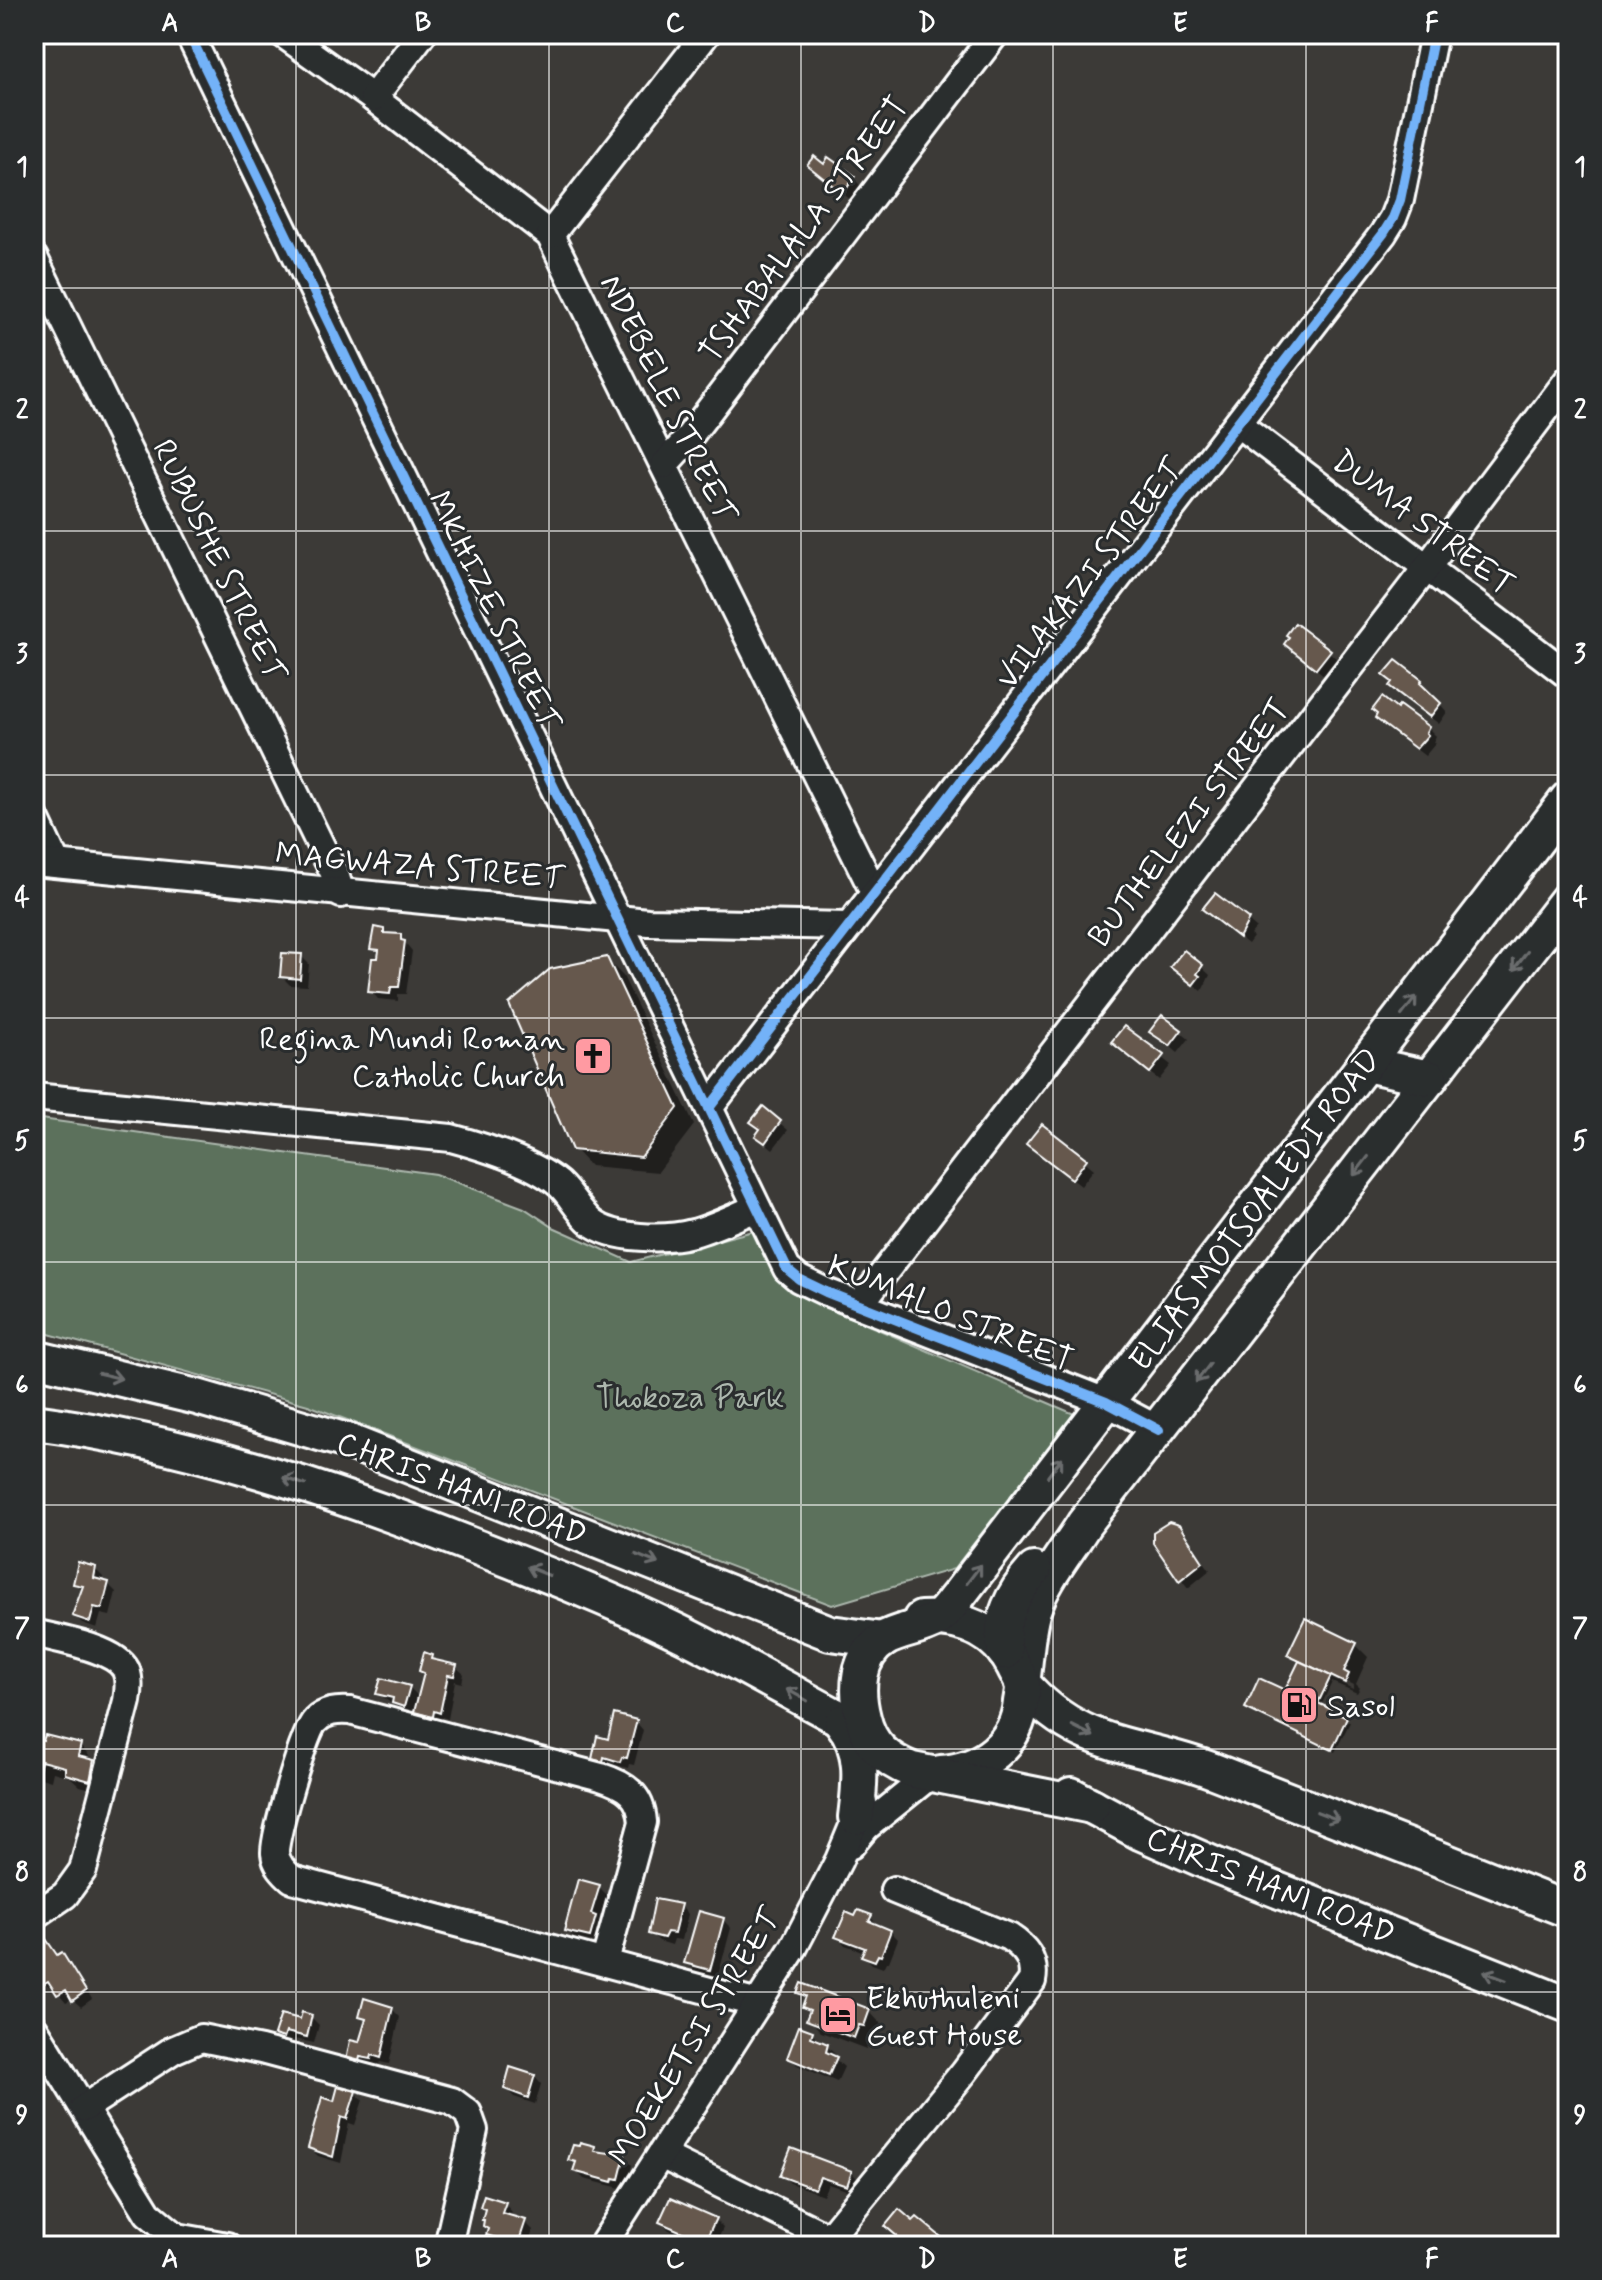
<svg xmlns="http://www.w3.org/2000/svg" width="1602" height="2280" font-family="Mynerve,sans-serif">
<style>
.green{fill:#5b715c;stroke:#adb8ae;stroke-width:2}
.shadow{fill:#0007;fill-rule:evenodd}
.building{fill:#66584d;stroke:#fff;stroke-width:2}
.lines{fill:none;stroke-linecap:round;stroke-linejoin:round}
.minor-casing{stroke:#fff;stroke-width:32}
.major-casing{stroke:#fff;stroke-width:40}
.minor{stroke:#2a2d2e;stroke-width:26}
.major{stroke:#2a2d2e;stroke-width:34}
.cycleway-casing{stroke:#2a2d2e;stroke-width:15}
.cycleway{stroke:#73b2f8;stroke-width:10}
.oneway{stroke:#6a6c6d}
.grid{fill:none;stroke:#fff;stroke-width:2;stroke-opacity:0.55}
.labels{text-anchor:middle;stroke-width:6;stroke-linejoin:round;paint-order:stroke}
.street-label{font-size:32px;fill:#fff;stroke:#2a2d2e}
.poi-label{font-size:32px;fill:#fff;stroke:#2a2d2e;text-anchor:start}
.park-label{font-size:32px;fill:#adb8ae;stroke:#2a2d2e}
.neatline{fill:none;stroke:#fff;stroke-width:3}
.grid-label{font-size:26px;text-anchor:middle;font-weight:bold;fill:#fff}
</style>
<rect width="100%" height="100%" fill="#3c3a37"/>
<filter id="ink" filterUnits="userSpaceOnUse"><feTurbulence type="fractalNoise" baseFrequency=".0125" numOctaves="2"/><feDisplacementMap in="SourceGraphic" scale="16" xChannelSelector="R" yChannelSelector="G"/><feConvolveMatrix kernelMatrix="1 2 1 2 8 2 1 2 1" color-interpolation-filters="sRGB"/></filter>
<g filter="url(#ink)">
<polygon class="green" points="34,1118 435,1174 524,1208 553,1227 631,1262 754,1231 789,1291 1074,1414 954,1569 832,1605 308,1405 34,1330"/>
<g class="shadow">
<polygon points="956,34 972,34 966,42"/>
<polygon points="824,167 853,178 861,186 851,200 817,173"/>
<polygon points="1294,651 1329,652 1337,659 1325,676"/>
<polygon points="1420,681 1447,712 1439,724 1400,694"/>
<polygon points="1397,712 1428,728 1436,736 1433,742 1435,744 1425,756 1386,726"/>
<polygon points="1213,917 1248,921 1256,928 1250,935 1253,937 1248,944"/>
<polygon points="383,930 388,935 400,936 412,951 406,994 398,994 398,1001 378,999 371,991 380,956 373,948"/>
<polygon points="1185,952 1210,975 1202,991 1181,974"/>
<polygon points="301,956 309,964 307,986 290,985 282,977"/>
<polygon points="606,959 623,976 694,1125 658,1172 590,1166 573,1148"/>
<polygon points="1162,1017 1189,1039 1178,1053 1152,1031"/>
<polygon points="1124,1028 1171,1065 1159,1080 1121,1050"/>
<polygon points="763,1109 788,1130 773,1149 757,1136 762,1130"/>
<polygon points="1042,1126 1094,1169 1081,1186 1036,1151"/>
<polygon points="1178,1527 1210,1570 1188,1588 1155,1543"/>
<polygon points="95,1569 103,1577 102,1582 108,1584 116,1592 110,1616 101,1614 97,1628 82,1623 74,1615 83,1591 75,1583"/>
<path d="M1356,1645L1368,1657L1356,1684L1360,1688L1357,1693L1332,1682L1321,1706L1350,1722L1335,1752L1247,1708L1286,1693L1299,1664L1290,1655ZM1302,1660L1354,1685L1353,1689L1302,1664Z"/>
<polygon points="431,1657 437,1662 456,1667 464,1674 462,1683 455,1681 448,1719 442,1717 440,1723 424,1719 413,1709 412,1713 402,1711 378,1694 409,1687 419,1697 425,1675 421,1671"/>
<polygon points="34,1670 42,1678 34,1711"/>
<polygon points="636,1722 643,1730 634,1765 629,1764 628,1768 611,1764 610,1769 602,1766 594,1758 609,1741"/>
<polygon points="34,1743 80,1746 106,1775 102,1792 80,1786 70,1777 53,1772 51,1781 34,1776"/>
<polygon points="599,1887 607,1895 599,1921 603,1925 598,1943 574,1938 566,1931"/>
<polygon points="680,1906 688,1914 682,1940 674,1939 672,1945 659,1941 651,1933"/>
<polygon points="871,1917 878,1927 890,1931 898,1939 889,1962 886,1962 883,1968 872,1964 864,1956 865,1952 845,1945 838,1937 856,1919"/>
<polygon points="723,1920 731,1928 718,1976 694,1970 686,1962"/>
<polygon points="45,1942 58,1956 61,1955 69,1962 92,1999 81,2007 72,1999 66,2002 55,1989 53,1990 45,1983 40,1966 34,1956 34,1948"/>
<polygon points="799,1992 869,2011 881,2024 876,2037 871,2035 866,2049 821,2032 809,2019 811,2013 804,2006 807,2000"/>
<polygon points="392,2009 400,2017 389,2064 380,2062 378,2066 368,2064 366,2072 356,2069 367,2022 361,2016"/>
<polygon points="311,2017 319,2025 314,2043 294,2039 292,2045 285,2043 277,2035"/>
<polygon points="812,2033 835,2054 834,2058 844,2067 837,2082 797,2065 789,2057"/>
<polygon points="534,2076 541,2084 535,2104 514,2097 506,2089"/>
<polygon points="355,2093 363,2100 355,2125 349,2123 341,2163 318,2156 310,2148 335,2103"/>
<polygon points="594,2148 600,2154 624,2157 632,2165 627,2185 622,2184 620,2188 584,2179 576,2171 577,2166 570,2159"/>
<polygon points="851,2172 859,2180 855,2193 828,2184 823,2195 790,2183 782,2175"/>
<polygon points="505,2204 512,2212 511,2217 525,2222 533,2230 528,2246 510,2246 496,2242 488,2234 487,2211 483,2207"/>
<polygon points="715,2220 723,2228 715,2246 707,2246 669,2230 661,2222"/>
</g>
<g class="building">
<polygon points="814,156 824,164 828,157 855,176 843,194 807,165"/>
<polygon points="1295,623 1331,650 1316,669 1284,644 1289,637 1286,635"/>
<polygon points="1396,660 1422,680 1420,683 1441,703 1430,717 1389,686 1392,682 1383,675"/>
<polygon points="1382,697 1397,709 1399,705 1429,727 1426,733 1428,735 1416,749 1375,718 1377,714 1372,710"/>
<polygon points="1215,893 1249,919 1239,938 1202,909"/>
<polygon points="374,927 384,929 384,933 401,934 401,940 405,941 399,987 391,987 390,994 368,992 372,958 378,958 379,950 370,949"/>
<polygon points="1184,950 1203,965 1197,974 1200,976 1193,985 1170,967"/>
<polygon points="282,953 302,954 300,979 280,977"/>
<polygon points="607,957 678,1108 641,1157 572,1150 509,1004 550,969"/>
<polygon points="1162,1015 1182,1030 1170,1046 1149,1032"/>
<polygon points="1124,1026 1164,1055 1150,1073 1111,1042"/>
<polygon points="763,1106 781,1121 765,1143 755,1136 760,1129 750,1122"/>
<polygon points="1042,1124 1087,1159 1072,1179 1026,1144"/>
<polygon points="1169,1522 1179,1525 1203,1562 1179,1581 1153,1543 1153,1532"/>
<polygon points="78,1562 96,1567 94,1578 109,1582 102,1609 94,1607 90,1622 72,1616 83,1586 73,1584"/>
<polygon points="1305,1618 1357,1643 1344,1671 1349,1674 1345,1683 1287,1655"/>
<polygon points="424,1652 432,1655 431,1659 457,1665 454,1676 448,1675 440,1713 434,1711 433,1717 414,1712 424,1673 419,1671"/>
<polygon points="1299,1661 1331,1676 1318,1703 1347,1717 1332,1750 1245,1708 1259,1678 1285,1690"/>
<polygon points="381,1678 410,1686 404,1707 392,1703 393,1698 376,1694"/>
<polygon points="614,1714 637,1720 627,1758 622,1757 620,1762 604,1757 603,1762 592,1759 597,1736 608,1739"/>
<polygon points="45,1735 81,1744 78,1756 94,1760 90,1781 65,1774 65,1767 41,1761 39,1770 34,1769 34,1739 43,1741"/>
<polygon points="578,1879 600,1885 591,1914 596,1916 590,1937 564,1931"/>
<polygon points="655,1899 681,1904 674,1933 667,1932 664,1938 648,1934"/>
<polygon points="858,1910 872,1915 869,1921 891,1930 881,1956 878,1955 875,1961 861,1956 865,1948 835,1937 846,1912 855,1916"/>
<polygon points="699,1911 724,1918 710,1970 684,1963"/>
<polygon points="46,1939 57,1955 62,1952 86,1991 72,2001 66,1990 57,1995 48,1981 43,1984 34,1969 37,1965 34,1960 34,1946"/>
<polygon points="801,1983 870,2009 864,2026 859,2025 854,2038 806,2020 810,2010 802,2007 806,1996 797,1993"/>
<polygon points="364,1998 393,2007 381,2058 372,2055 371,2059 360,2057 358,2065 346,2061 350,2040 359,2042 366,2019 359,2017"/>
<polygon points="302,2012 312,2015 307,2037 286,2032 284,2038 274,2035 281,2014 300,2019"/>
<polygon points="799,2026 813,2031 811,2037 828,2044 826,2052 837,2057 829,2075 787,2058"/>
<polygon points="510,2067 535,2075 528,2098 504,2089"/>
<polygon points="338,2086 356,2091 347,2119 341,2117 333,2157 308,2148 322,2097 334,2101"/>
<polygon points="580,2142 595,2146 594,2151 625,2155 619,2179 614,2178 613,2182 573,2171 576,2162 568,2160 573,2145 579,2146"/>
<polygon points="791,2148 852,2171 847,2186 820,2177 815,2189 780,2176"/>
<polygon points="484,2195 506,2202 502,2213 526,2220 518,2244 486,2235 488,2229 483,2226 484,2220 482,2220 485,2209 480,2207"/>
<polygon points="670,2198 716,2218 705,2242 659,2222"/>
<polygon points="899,2209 913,2221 917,2217 952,2246 900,2246 895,2242 898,2237 885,2226"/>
</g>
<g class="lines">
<g class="minor-casing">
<g id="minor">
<polyline points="189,34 787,1269 799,1279 826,1292 1106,1402 1159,1430"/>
<polyline points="283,34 373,98 550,235 874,892"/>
<polyline points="373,98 422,34"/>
<polyline points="550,235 706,34"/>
<polyline points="34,258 336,877 341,894"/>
<polyline points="1238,424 1568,675"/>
<polyline points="664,465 685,442 995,34"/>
<polyline points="34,816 56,863"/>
<polyline points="34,862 648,922 849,926"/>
<path d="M34,1097L451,1138C484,1147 533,1162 559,1184C571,1195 579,1212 591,1222C613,1240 667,1240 693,1233C715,1227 736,1216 757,1208"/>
<polyline points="709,1108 1383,234 1393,218 1400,200 1434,34"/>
<polyline points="860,1304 1428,566 1568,380"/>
<path d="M34,1633C57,1639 115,1648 126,1670C130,1680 129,1690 127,1701L83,1870L65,1895L34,1916"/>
<polyline points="851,1845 866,1827 933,1773"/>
<path d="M605,1961L643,1822C641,1795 626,1785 601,1777L350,1711C337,1710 325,1711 315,1721C304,1731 274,1837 275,1853C276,1864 284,1872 292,1879L758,2004"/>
<polyline points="34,2028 148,2213 177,2237 227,2246"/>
<polyline points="84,2108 173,2050 201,2038 261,2050 452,2101 468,2113 474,2130 448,2246"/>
<polyline points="661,2155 828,2237"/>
<polyline points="602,2246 794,1947 839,1860 863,1802"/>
<path d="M822,2246L964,2072L1032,1981C1036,1961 1026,1948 1009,1937L894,1890"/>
</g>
</g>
<g class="major-casing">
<g id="major">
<path d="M1568,899L1084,1524C1068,1550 1042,1581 1033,1610C1026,1633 1026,1659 1022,1683C1080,1750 1136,1742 1211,1770C1331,1816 1449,1863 1568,1910"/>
<polyline points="1365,1064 1430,1078"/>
<polyline points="34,1358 197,1397 347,1441 830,1633 883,1640"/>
<path d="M34,1422C185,1442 329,1489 471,1545C541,1572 611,1599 678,1632C742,1663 803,1700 866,1732"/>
<path d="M921,1619C961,1617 995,1629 1014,1666C1016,1671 1021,1678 1022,1683C1024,1688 1022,1696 1021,1702C1017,1744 983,1770 941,1773"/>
<path d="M1005,1652C997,1622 1014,1592 1034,1570"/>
<path d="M842,1722C865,1750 860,1784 856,1817"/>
<polyline points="1071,1795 1142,1833 1217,1866 1568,2005"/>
<path d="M1092,1806L912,1770C886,1760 869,1745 863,1718C856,1691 856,1657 884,1639C899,1630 920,1629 937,1619C945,1614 951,1604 958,1596L1568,799"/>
</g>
</g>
<use href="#minor" class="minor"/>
<use href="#major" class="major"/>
<g class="cycleway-casing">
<g id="cycleway">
<polyline points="189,34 787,1269 799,1279 826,1292 1106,1402 1159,1430"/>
<polyline points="709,1108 1383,234 1393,218 1400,200 1434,34"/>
</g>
</g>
<use href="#cycleway" class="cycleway"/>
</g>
<defs><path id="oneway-shaft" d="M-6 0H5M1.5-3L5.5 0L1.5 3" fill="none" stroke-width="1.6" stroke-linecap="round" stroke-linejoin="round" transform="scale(2)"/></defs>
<g class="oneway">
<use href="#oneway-shaft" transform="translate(1520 961) rotate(128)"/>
<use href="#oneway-shaft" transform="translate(1409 1006) rotate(-52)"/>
<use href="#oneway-shaft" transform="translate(1361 1166) rotate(128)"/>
<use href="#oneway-shaft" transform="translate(1203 1373) rotate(127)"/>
<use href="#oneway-shaft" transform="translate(110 1376) rotate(13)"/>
<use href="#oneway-shaft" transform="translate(1055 1467) rotate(-53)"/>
<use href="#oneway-shaft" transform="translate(294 1481) rotate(-162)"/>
<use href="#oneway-shaft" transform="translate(647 1559) rotate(22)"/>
<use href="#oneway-shaft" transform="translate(538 1571) rotate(-158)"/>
<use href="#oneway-shaft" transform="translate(974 1574) rotate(-53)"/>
<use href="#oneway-shaft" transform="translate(797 1695) rotate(-151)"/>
<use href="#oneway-shaft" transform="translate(1083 1731) rotate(27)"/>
<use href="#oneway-shaft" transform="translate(1328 1816) rotate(21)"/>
<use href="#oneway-shaft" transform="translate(1495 1976) rotate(-159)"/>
</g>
</g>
<path class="grid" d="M296,34V2246M549,34V2246M801,34V2246M1053,34V2246M1306,34V2246M34,288H1568M34,531H1568M34,775H1568M34,1018H1568M34,1262H1568M34,1505H1568M34,1749H1568M34,1992H1568"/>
<defs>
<g id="church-square" transform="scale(2)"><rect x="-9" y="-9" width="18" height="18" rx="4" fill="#ff9aa2" stroke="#2a2d2e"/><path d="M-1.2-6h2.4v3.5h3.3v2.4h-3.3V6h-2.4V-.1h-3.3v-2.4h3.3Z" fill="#111"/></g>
<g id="fuel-square" transform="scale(2)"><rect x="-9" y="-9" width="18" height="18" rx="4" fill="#ff9aa2" stroke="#2a2d2e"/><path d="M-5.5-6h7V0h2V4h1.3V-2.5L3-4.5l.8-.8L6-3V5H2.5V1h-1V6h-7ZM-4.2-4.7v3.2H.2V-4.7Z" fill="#111"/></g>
<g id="hotel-square" transform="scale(2)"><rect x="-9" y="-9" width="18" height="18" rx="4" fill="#ff9aa2" stroke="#2a2d2e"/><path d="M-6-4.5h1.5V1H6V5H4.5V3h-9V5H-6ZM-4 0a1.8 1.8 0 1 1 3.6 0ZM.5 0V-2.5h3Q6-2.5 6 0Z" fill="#111"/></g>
</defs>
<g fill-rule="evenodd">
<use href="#church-square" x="593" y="1056"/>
<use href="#fuel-square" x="1299" y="1705"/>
<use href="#hotel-square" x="838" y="2015"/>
</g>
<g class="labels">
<g class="street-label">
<text transform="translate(803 229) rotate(-53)" y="11">TSHABALALA STREET</text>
<text transform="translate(669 398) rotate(64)" y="11">NDEBELE STREET</text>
<text transform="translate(1424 522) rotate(37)" y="11">DUMA STREET</text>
<text transform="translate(220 560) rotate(64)" y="11">RUBUSHE STREET</text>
<text transform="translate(1089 573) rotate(-52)" y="11">VILAKAZI STREET</text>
<text transform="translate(495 610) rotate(64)" y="11">MKHIZE STREET</text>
<text transform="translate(1188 822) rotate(-52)" y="11">BUTHELEZI STREET</text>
<text transform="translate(420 865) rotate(5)" y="11">MAGWAZA STREET</text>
<text transform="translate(1254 1209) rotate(-53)" y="11">ELIAS MOTSOALEDI ROAD</text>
<text transform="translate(951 1312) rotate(22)" y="11">KUMALO STREET</text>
<text transform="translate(462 1488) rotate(21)" y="11">CHRIS HANI ROAD</text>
<text transform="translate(1271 1885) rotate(22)" y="11">CHRIS HANI ROAD</text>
<text transform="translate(694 2036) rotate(-58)" y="11">MOEKETSI STREET</text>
</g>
<g class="poi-label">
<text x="565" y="1049" text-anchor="end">Regina Mundi Roman<tspan x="565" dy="37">Catholic Church</tspan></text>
<text x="1327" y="1716">Sasol</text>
<text x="866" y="2008">Ekhuthuleni<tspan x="866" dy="37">Guest House</tspan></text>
</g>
<g class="park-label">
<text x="690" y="1407">Thokoza Park</text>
</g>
</g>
<rect width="1602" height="2280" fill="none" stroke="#2a2d2e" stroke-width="88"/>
<rect x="44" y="44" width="1514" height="2192" class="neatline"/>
<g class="grid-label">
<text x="170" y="31">A</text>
<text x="423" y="31">B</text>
<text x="675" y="31">C</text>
<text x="927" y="31">D</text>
<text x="1180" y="31">E</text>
<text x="1432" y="31">F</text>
<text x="22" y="175">1</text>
<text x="1580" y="175">1</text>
<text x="22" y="418">2</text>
<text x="1580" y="418">2</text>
<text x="22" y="662">3</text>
<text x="1580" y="662">3</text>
<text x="22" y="906">4</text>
<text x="1580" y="906">4</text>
<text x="22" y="1149">5</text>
<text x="1580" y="1149">5</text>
<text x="22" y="1393">6</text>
<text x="1580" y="1393">6</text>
<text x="22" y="1636">7</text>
<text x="1580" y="1636">7</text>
<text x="22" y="1880">8</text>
<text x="1580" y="1880">8</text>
<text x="22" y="2123">9</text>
<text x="1580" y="2123">9</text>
<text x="170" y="2267">A</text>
<text x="423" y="2267">B</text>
<text x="675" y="2267">C</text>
<text x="927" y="2267">D</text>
<text x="1180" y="2267">E</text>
<text x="1432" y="2267">F</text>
</g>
</svg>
